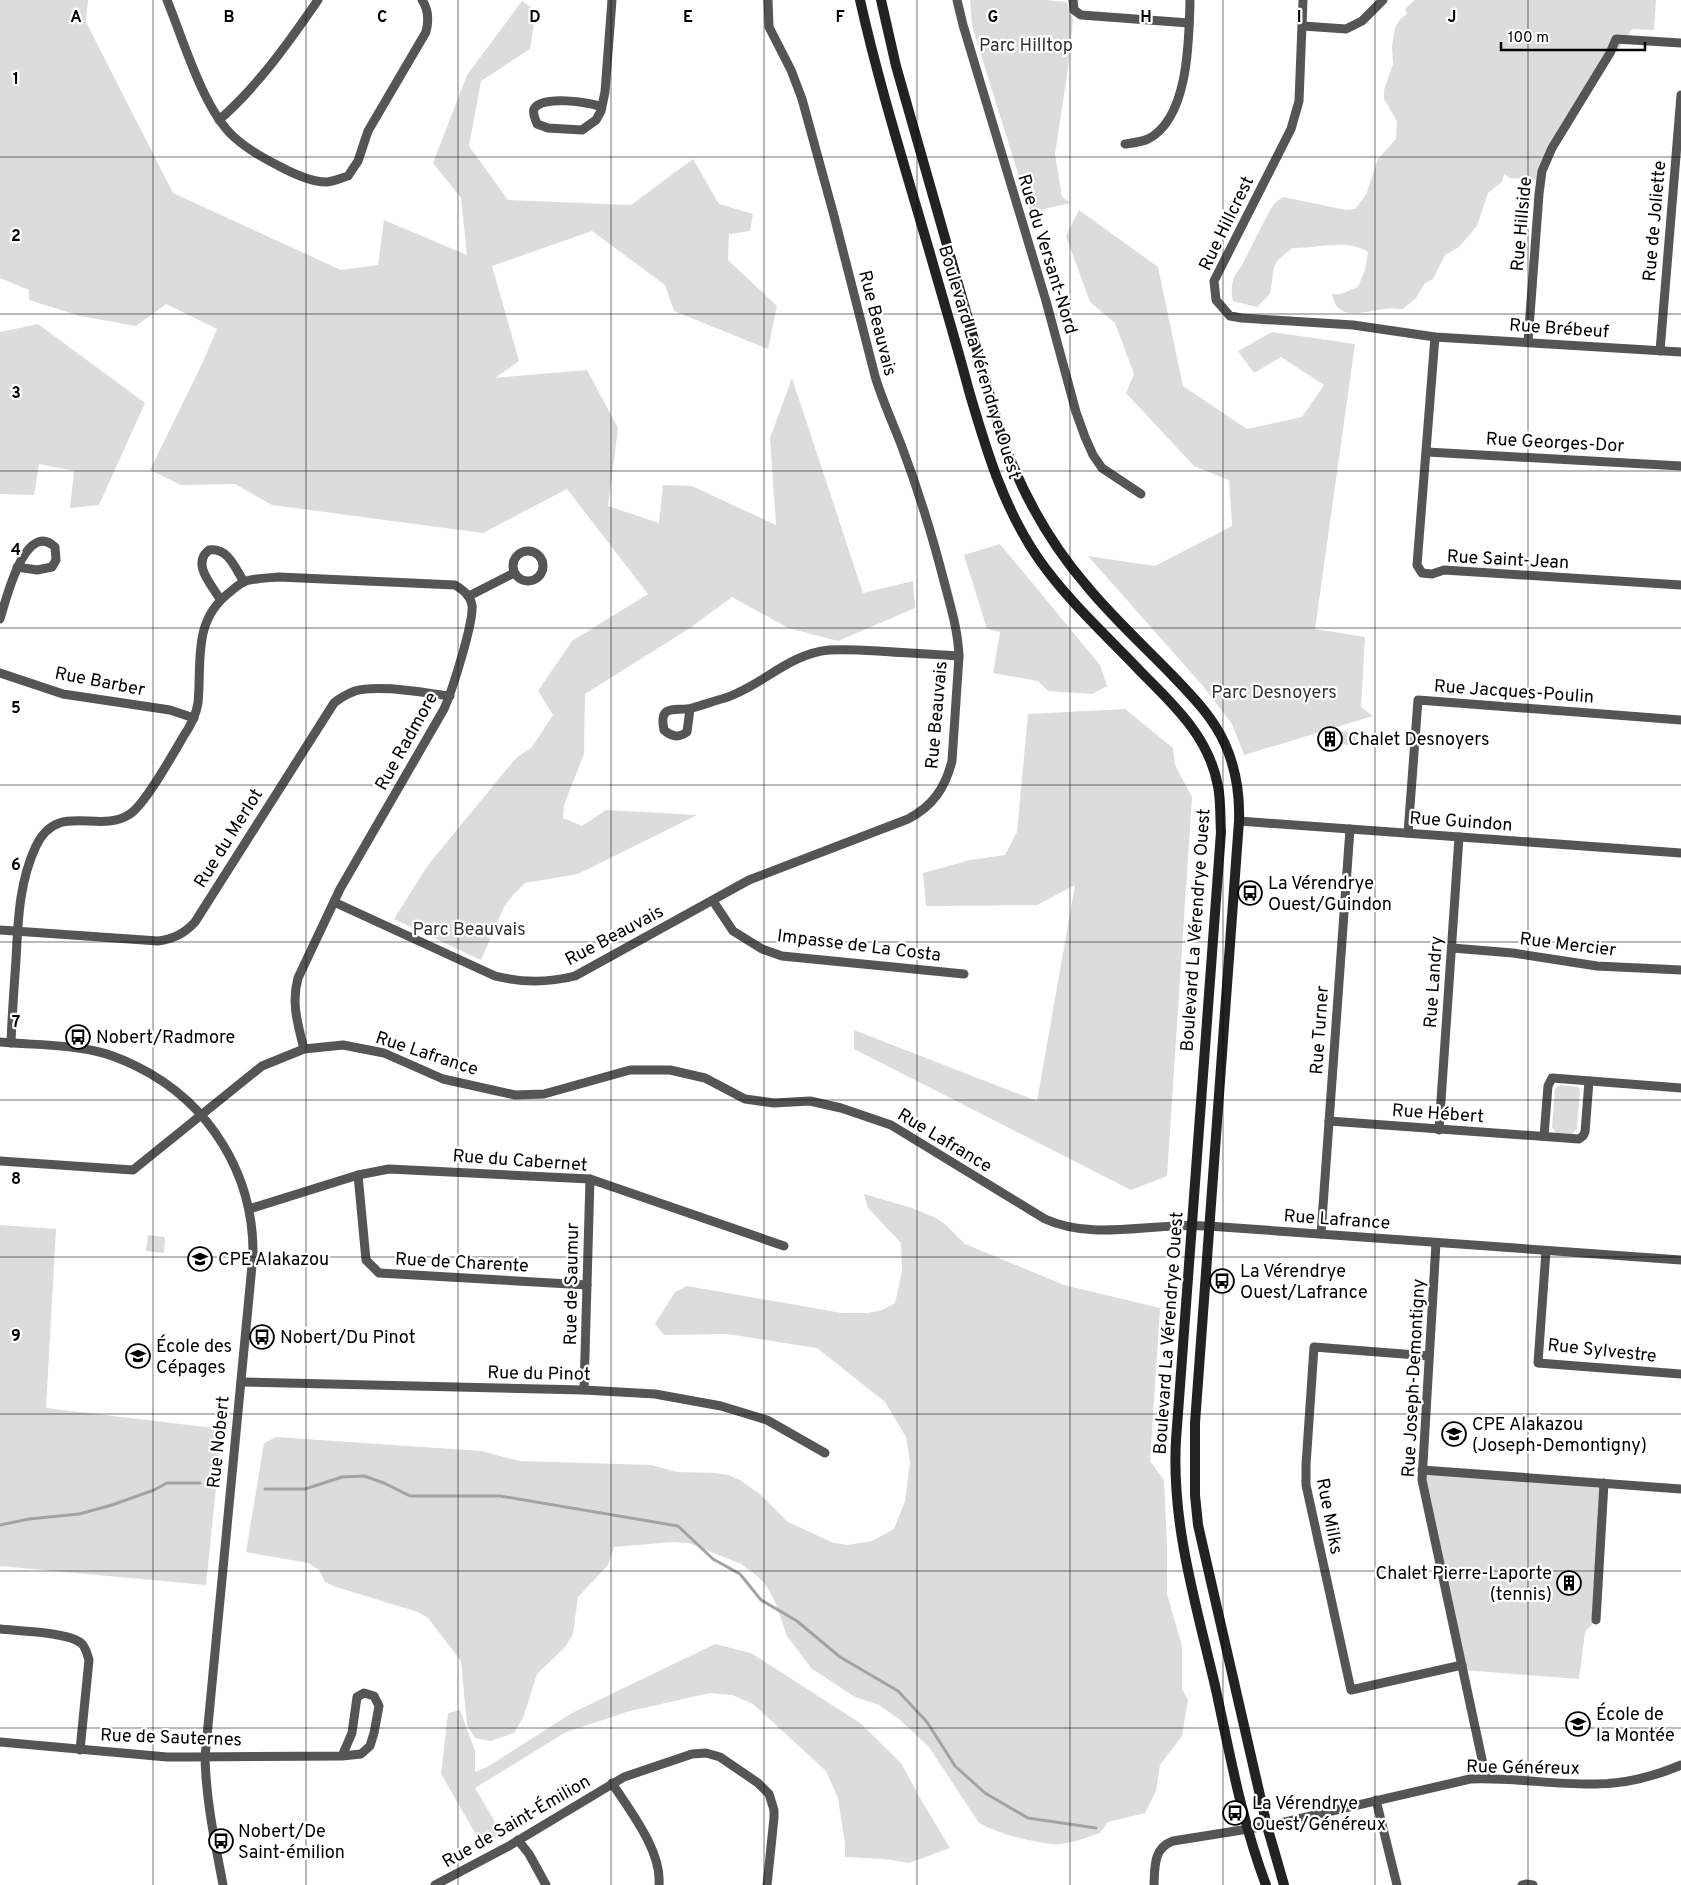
<svg xmlns="http://www.w3.org/2000/svg" width="1681" height="1885" font-family="Overpass,sans-serif">
<style>
.green{fill:#dcdcdc}
.lines{fill:none;stroke-linecap:round;stroke-linejoin:round}
.stream{stroke:#a3a3a3;stroke-width:3}
.street{stroke:#555;stroke-width:9}
.secondary{stroke:#222;stroke-width:10}
.grid{fill:none;stroke:#000;stroke-width:1;stroke-opacity:0.55}
.labels{text-anchor:middle;stroke-width:4.5;stroke-linejoin:round;paint-order:stroke}
.park-label{font-size:18px;fill:#333;stroke:#fff}
.street-label{font-size:18px;fill:#000;stroke:#fff}
.poi-label{font-size:18px;fill:#000;stroke:#fff;text-anchor:start}
.grid-label{font-size:16px;text-anchor:middle;font-weight:bold;fill:#000;stroke:#fff;stroke-width:4.5;stroke-linejoin:round;paint-order:stroke}
</style>
<rect width="100%" height="100%" fill="#fff"/>
<g class="green">
<polygon points="0,0 88,0 86,22 173,193 341,270 378,265 384,220 467,255 461,198 433,163 467,75 522,1 536,11 530,49 481,81 469,146 508,200 631,205 693,159 719,204 753,214 750,231 729,234 728,260 777,306 768,349 674,311 665,285 592,231 492,266 519,361 495,378 587,370 618,428 608,506 659,523 663,485 692,486 776,525 770,438 792,378 863,593 913,581 915,608 838,641 788,628 732,597 690,628 585,694 584,754 564,805 563,818 582,826 606,810 697,815 578,874 525,883 513,895 504,907 481,960 394,919 428,865 516,758 532,747 553,715 538,691 572,641 648,594 567,489 483,533 272,505 235,484 181,485 150,470 201,366 217,329 166,304 136,326 80,316 29,300 29,290 0,278"/>
<polygon points="970,0 1045,0 1067,2 1073,20 1068,69 1055,154 1062,197 1071,203 1030,212 972,26"/>
<path d="M1415,0H1656L1654,30L1632,29L1552,148L1541,180L1510,178L1504,174L1502,182L1488,193L1477,226L1459,247L1445,255L1433,279L1425,283L1416,298L1403,309C1397,309 1390,308 1384,309C1364,311 1337,323 1332,294H1341L1358,287L1365,270L1368,252C1346,238 1317,249 1292,248L1278,260L1274,267L1270,294L1257,307L1233,301C1230,289 1232,276 1241,267L1270,210L1276,202L1283,197L1346,210L1355,209L1366,195L1378,159L1396,139L1397,121L1384,99V90L1393,64L1392,46L1395,28L1400,19L1407,14L1405,9Z"/>
<polygon points="1079,210 1158,267 1183,386 1247,429 1302,417 1324,385 1281,357 1254,373 1238,351 1272,332 1355,344 1315,629 1365,637 1361,707 1373,716 1244,755 1232,724 1202,685 1088,556 1155,566 1232,526 1229,480 1194,466 1126,393 1134,374 1115,323 1090,302 1066,236"/>
<polygon points="38,324 145,403 99,505 70,508 74,471 39,464 34,495 0,494 0,332"/>
<polygon points="1000,544 1100,665 1107,686 1092,694 1048,691 1038,681 993,673 1000,632 987,629 964,555"/>
<polygon points="1125,709 1173,748 1175,765 1192,797 1167,1176 1131,1190 854,1049 854,1030 1037,1101 1075,885 1037,905 926,906 923,873 970,860 1005,855 1017,832 1028,714"/>
<polygon points="1341,731 1357,733 1356,746 1340,744"/>
<polygon points="1560,1085 1578,1087 1580,1090 1577,1129 1572,1134 1556,1133 1552,1127 1555,1089"/>
<path d="M864,1194L912,1208L936,1218L946,1225L965,1244L1064,1285L1160,1308L1150,1461L1164,1480L1167,1544V1594L1182,1646V1689L1188,1700L1182,1736L1160,1765L1156,1791L1145,1813L1108,1822L1100,1833C1088,1837 1075,1842 1062,1844C1044,1846 995,1833 979,1823L929,1747L899,1719L879,1705L855,1697L811,1668L787,1636L774,1599L765,1584L756,1575L741,1564L689,1543L672,1542L614,1547L608,1565L578,1597L573,1634L565,1647L537,1674L523,1718L514,1733L490,1741L475,1738L467,1725L461,1661L428,1618L418,1612L336,1587L325,1582L319,1570L308,1563L246,1552L264,1443L276,1437L481,1451L520,1461L651,1465L677,1472L715,1473L728,1475L740,1480L760,1494L788,1522L834,1543L847,1545L872,1541L894,1529L905,1501L910,1462L906,1437L885,1402L817,1348L727,1334L664,1335L655,1324L675,1292L687,1286L842,1313H868L882,1310L895,1303L902,1272L901,1243L868,1208Z"/>
<polygon points="0,1225 56,1229 46,1408 222,1429 206,1585 0,1566"/>
<polygon points="148,1235 165,1237 164,1253 146,1251"/>
<polygon points="1422,1470 1604,1483 1596,1620 1585,1632 1579,1679 1463,1670"/>
<polygon points="715,1644 751,1653 860,1723 901,1763 920,1798 950,1848 909,1863 885,1859 845,1857 845,1844 838,1798 826,1771 753,1704 732,1695 710,1693 630,1711 566,1732 475,1788 502,1834 482,1845 441,1774 448,1713 460,1710 475,1751 475,1772 487,1767 572,1713"/>
</g>
<g class="lines">
<g class="stream">
<polyline points="265,1489 305,1489 342,1477 364,1476 384,1483 410,1496 500,1496 678,1526 713,1559 740,1574 761,1600 797,1621 840,1657 898,1691 927,1722 955,1766 985,1793 1028,1818 1096,1828"/>
<polyline points="0,1525 29,1519 79,1514 112,1505 154,1490 167,1483 200,1483"/>
</g>
<g class="street">
<path d="M167,0C183,39 203,109 234,137C247,149 263,158 279,166C292,173 310,182 326,182C333,182 341,178 348,176L358,161L368,131L426,32C429,20 429,10 422,0"/>
<polyline points="957,0 963,25 1046,301 1076,412 1085,437 1093,455 1102,468 1141,494"/>
<polyline points="1073,0 1074,10 1081,15 1189,23"/>
<polyline points="1303,0 1299,101 1291,129 1214,281 1216,300 1230,316 1242,318 1353,325 1435,337 1681,352"/>
<polyline points="1303,26 1346,29 1362,21 1383,0"/>
<path d="M602,107C590,102 541,95 534,109C532,114 536,120 537,124L548,128L582,130L596,120L601,111L605,92L612,0"/>
<path d="M219,120C258,86 289,42 318,0"/>
<path d="M1125,144C1132,143 1141,142 1148,139C1189,118 1189,39 1190,0"/>
<polyline points="1435,337 1417,565 1422,573 1432,574 1444,570 1681,585"/>
<polyline points="1528,342 1539,194 1542,171 1552,148 1610,53 1616,39 1681,43"/>
<polyline points="1660,351 1681,95"/>
<polyline points="1427,452 1681,466"/>
<circle cx="528" cy="566" r="15"/>
<polyline points="469,596 514,573"/>
<path d="M220,599C212,585 191,564 209,550C228,547 235,568 244,582"/>
<path d="M0,619C6,600 25,519 55,547L56,560L52,567L37,570L17,567"/>
<polyline points="0,673 63,694 170,710 194,718"/>
<path d="M690,709L687,732C679,738 672,737 664,730C658,702 677,712 692,708C703,705 714,701 725,698C762,686 788,654 829,650C845,649 862,650 878,651C905,653 932,654 959,656"/>
<polyline points="1239,821 1681,853"/>
<polyline points="1408,833 1418,700 1681,720"/>
<polyline points="713,901 733,931 762,949 782,956 964,974"/>
<path d="M334,902L495,976C523,983 547,983 575,976L749,880L908,819C933,806 945,788 952,761L959,656C958,631 951,608 945,585C933,538 919,492 902,447C893,423 882,400 875,376L833,212L802,99L791,70L769,27L768,0"/>
<path d="M0,930L158,941C173,939 184,934 195,922L334,703C340,698 347,694 355,691C379,684 424,693 450,696"/>
<polyline points="1452,948 1513,953 1597,966 1681,970"/>
<path d="M0,1042C31,1045 64,1044 95,1051C110,1054 124,1060 138,1067C210,1103 254,1175 253,1255L205,1757C206,1801 215,1842 223,1885"/>
<path d="M11,1043C12,1015 14,988 16,960C18,921 19,882 36,846C58,800 98,835 130,814C145,804 172,756 183,737C190,727 196,715 198,703C202,661 192,621 230,592C235,588 240,583 246,581C257,578 268,578 279,577L455,585C463,590 470,595 472,605C474,622 452,691 444,709L340,889L298,978C291,1003 298,1025 304,1049"/>
<polyline points="1329,1121 1579,1139 1583,1136 1585,1132 1589,1081"/>
<polyline points="1439,1130 1459,837"/>
<polyline points="1544,1136 1548,1086 1552,1078 1681,1088"/>
<path d="M0,1161L133,1170L262,1066L304,1049L343,1045L384,1053L443,1079L515,1095L544,1094L630,1070H670L705,1078L745,1099L774,1103L810,1101L841,1108L891,1125L1045,1219C1087,1238 1133,1227 1178,1226C1188,1225 1198,1226 1208,1226L1681,1260"/>
<polyline points="358,1175 366,1260 379,1273 587,1285"/>
<polyline points="249,1209 358,1175 389,1169 590,1179 784,1246"/>
<polyline points="1321,1234 1350,829"/>
<polyline points="1436,1243 1422,1480 1486,1778"/>
<polyline points="1546,1251 1538,1363 1681,1374"/>
<polyline points="1429,1356 1314,1347 1306,1465 1306,1485 1351,1690 1462,1665"/>
<polyline points="241,1382 584,1390 655,1394 721,1406 767,1420 825,1453"/>
<polyline points="584,1390 590,1179"/>
<polyline points="1422,1470 1681,1489"/>
<polyline points="1596,1620 1604,1483"/>
<path d="M0,1629C18,1631 68,1632 81,1643C86,1647 87,1654 89,1660L80,1750"/>
<polyline points="0,1742 167,1757 190,1757 342,1756 361,1754 370,1746 374,1733 379,1706 374,1696 364,1693 357,1697 352,1733 342,1756"/>
<path d="M612,1783C630,1811 662,1851 659,1885"/>
<polyline points="1376,1800 1397,1885"/>
<polyline points="518,1840 529,1854 546,1885"/>
<polyline points="435,1885 509,1846 624,1777 692,1754 706,1753 720,1757 758,1783 769,1794 774,1810 774,1818 767,1885"/>
<path d="M1154,1885C1155,1867 1153,1848 1173,1841L1267,1826L1470,1779C1512,1777 1554,1785 1596,1784C1625,1784 1655,1776 1681,1765"/>
<polyline points="1522,1885 1526,1884 1533,1885"/>
</g>
<g class="secondary">
<path d="M860,0C881,94 911,186 937,278C948,316 959,353 969,391C986,449 1003,507 1038,558C1067,600 1106,635 1141,672C1174,705 1209,737 1218,786C1221,801 1220,817 1221,832L1176,1440C1171,1525 1197,1607 1216,1690C1230,1755 1242,1822 1266,1885"/>
<path d="M881,0L896,66L1002,438C1022,493 1048,541 1086,585C1112,617 1144,646 1172,675C1192,696 1213,717 1225,744C1236,769 1240,794 1239,821L1195,1423V1495L1198,1525L1267,1826L1284,1885"/>
</g>
</g>
<path class="grid" d="M153,0V1885M306,0V1885M458,0V1885M611,0V1885M764,0V1885M917,0V1885M1070,0V1885M1223,0V1885M1375,0V1885M1528,0V1885M0,157H1681M0,314H1681M0,471H1681M0,628H1681M0,785H1681M0,942H1681M0,1100H1681M0,1257H1681M0,1414H1681M0,1571H1681M0,1728H1681"/>
<defs>
<g id="building-ring" transform="scale(1.25)"><circle r="9.5" fill="#fff" stroke="#000" stroke-width="1.5"/><path d="M-4-6H4V6H1V3H-1V6H-4ZM-2.5-4.3h1.7v1.8h-1.7ZM.8-4.3h1.7v1.8H.8ZM-2.5-1h1.7V.8h-1.7ZM.8-1h1.7V.8H.8Z" fill="#000"/></g>
<g id="bus-ring" transform="scale(1.25)"><circle r="9.5" fill="#fff" stroke="#000" stroke-width="1.5"/><path d="M-5-6H5V4H4V6H2V4H-2V6H-4V4H-5ZM-3.5-4V0h7V-4ZM-3.5 1.2v1.5H-2V1.2ZM2 1.2v1.5H3.5V1.2Z" fill="#000"/></g>
<g id="school-ring" transform="scale(1.25)"><circle r="9.5" fill="#fff" stroke="#000" stroke-width="1.5"/><path d="M0-5L7-2L0 1L-7-2ZM-4 1L0 2.5L4 1V4Q0 6-4 4Z" fill="#000"/></g>
</defs>
<g fill-rule="evenodd">
<use href="#building-ring" x="1330" y="739"/>
<use href="#bus-ring" x="1250" y="893"/>
<use href="#bus-ring" x="78" y="1037"/>
<use href="#school-ring" x="200" y="1259"/>
<use href="#bus-ring" x="1222" y="1281"/>
<use href="#bus-ring" x="262" y="1337"/>
<use href="#school-ring" x="138" y="1356"/>
<use href="#school-ring" x="1454" y="1434"/>
<use href="#building-ring" x="1569" y="1583"/>
<use href="#school-ring" x="1578" y="1724"/>
<use href="#bus-ring" x="1235" y="1813"/>
<use href="#bus-ring" x="221" y="1841"/>
</g>
<g class="labels">
<g class="park-label">
<text x="1026" y="51">Parc Hilltop</text>
<text x="1274" y="698">Parc Desnoyers</text>
<text x="469" y="935">Parc Beauvais</text>
</g>
<g class="street-label">
<text transform="translate(1654 221) rotate(-85)" y="6">Rue de Joliette</text>
<text transform="translate(1226 223) rotate(-64)" y="6">Rue Hillcrest</text>
<text transform="translate(1521 224) rotate(-85)" y="6">Rue Hillside</text>
<text transform="translate(1048 254) rotate(73)" y="6">Rue du Versant-Nord</text>
<text transform="translate(878 323) rotate(76)" y="6">Rue Beauvais</text>
<text transform="translate(1559 328) rotate(4)" y="6">Rue Brébeuf</text>
<text transform="translate(980 362) rotate(73)" y="6">Boulevard La Vérendrye Ouest</text>
<text transform="translate(1555 442) rotate(3)" y="6">Rue Georges-Dor</text>
<text transform="translate(1508 559) rotate(3)" y="6">Rue Saint-Jean</text>
<text transform="translate(100 681) rotate(11)" y="6">Rue Barber</text>
<text transform="translate(1514 691) rotate(4)" y="6">Rue Jacques-Poulin</text>
<text transform="translate(936 715) rotate(-85)" y="6">Rue Beauvais</text>
<text transform="translate(406 741) rotate(-61)" y="6">Rue Radmore</text>
<text transform="translate(1461 821) rotate(4)" y="6">Rue Guindon</text>
<text transform="translate(228 838) rotate(-58)" y="6">Rue du Merlot</text>
<text transform="translate(1195 930) rotate(-86)" y="6">Boulevard La Vérendrye Ouest</text>
<text transform="translate(614 935) rotate(-28)" y="6">Rue Beauvais</text>
<text transform="translate(1568 944) rotate(7)" y="6">Rue Mercier</text>
<text transform="translate(859 945) rotate(7)" y="6">Impasse de La Costa</text>
<text transform="translate(1433 982) rotate(-86)" y="6">Rue Landry</text>
<text transform="translate(1319 1030) rotate(-86)" y="6">Rue Turner</text>
<text transform="translate(427 1053) rotate(18)" y="6">Rue Lafrance</text>
<text transform="translate(1438 1113) rotate(4)" y="6">Rue Hébert</text>
<text transform="translate(945 1140) rotate(31)" y="6">Rue Lafrance</text>
<text transform="translate(520 1160) rotate(4)" y="6">Rue du Cabernet</text>
<text transform="translate(1337 1219) rotate(4)" y="6">Rue Lafrance</text>
<text transform="translate(462 1262) rotate(3)" y="6">Rue de Charente</text>
<text transform="translate(571 1284) rotate(-89)" y="6">Rue de Saumur</text>
<text transform="translate(1168 1333) rotate(-86)" y="6">Boulevard La Vérendrye Ouest</text>
<text transform="translate(1602 1350) rotate(6)" y="6">Rue Sylvestre</text>
<text transform="translate(539 1373) rotate(1)" y="6">Rue du Pinot</text>
<text transform="translate(1413 1378) rotate(-87)" y="6">Rue Joseph-Demontigny</text>
<text transform="translate(218 1442) rotate(-84)" y="6">Rue Nobert</text>
<text transform="translate(1330 1516) rotate(79)" y="6">Rue Milks</text>
<text transform="translate(171 1737) rotate(2)" y="6">Rue de Sauternes</text>
<text transform="translate(1523 1767) rotate(1)" y="6">Rue Généreux</text>
<text transform="translate(516 1821) rotate(-30)" y="6">Rue de Saint-Émilion</text>
</g>
<g class="poi-label">
<text x="1348" y="745">Chalet Desnoyers</text>
<text x="1268" y="889">La Vérendrye<tspan x="1268" dy="21">Ouest/Guindon</tspan></text>
<text x="96" y="1043">Nobert/Radmore</text>
<text x="218" y="1265">CPE Alakazou</text>
<text x="1240" y="1277">La Vérendrye<tspan x="1240" dy="21">Ouest/Lafrance</tspan></text>
<text x="280" y="1343">Nobert/Du Pinot</text>
<text x="156" y="1352">École des<tspan x="156" dy="21">Cépages</tspan></text>
<text x="1472" y="1430">CPE Alakazou<tspan x="1472" dy="21">(Joseph-Demontigny)</tspan></text>
<text x="1552" y="1579" text-anchor="end">Chalet Pierre-Laporte<tspan x="1552" dy="21">(tennis)</tspan></text>
<text x="1596" y="1720">École de<tspan x="1596" dy="21">la Montée</tspan></text>
<text x="1252" y="1809">La Vérendrye<tspan x="1252" dy="21">Ouest/Généreux</tspan></text>
<text x="238" y="1837">Nobert/De<tspan x="238" dy="21">Saint-émilion</tspan></text>
</g>
</g>
<g class="grid-label">
<text x="76" y="22">A</text>
<text x="229" y="22">B</text>
<text x="382" y="22">C</text>
<text x="535" y="22">D</text>
<text x="688" y="22">E</text>
<text x="840" y="22">F</text>
<text x="993" y="22">G</text>
<text x="1146" y="22">H</text>
<text x="1299" y="22">I</text>
<text x="1452" y="22">J</text>
<text x="16" y="84">1</text>
<text x="16" y="241">2</text>
<text x="16" y="398">3</text>
<text x="16" y="555">4</text>
<text x="16" y="713">5</text>
<text x="16" y="870">6</text>
<text x="16" y="1027">7</text>
<text x="16" y="1184">8</text>
<text x="16" y="1341">9</text>
</g>
<path d="M1501 42v8h144v-8" fill="none" stroke="#000000" stroke-width="2.5"/>
<text x="1508" y="42" font-size="15" fill="#000000" stroke="#ffffff" stroke-width="4" paint-order="stroke">100 m</text>
</svg>
